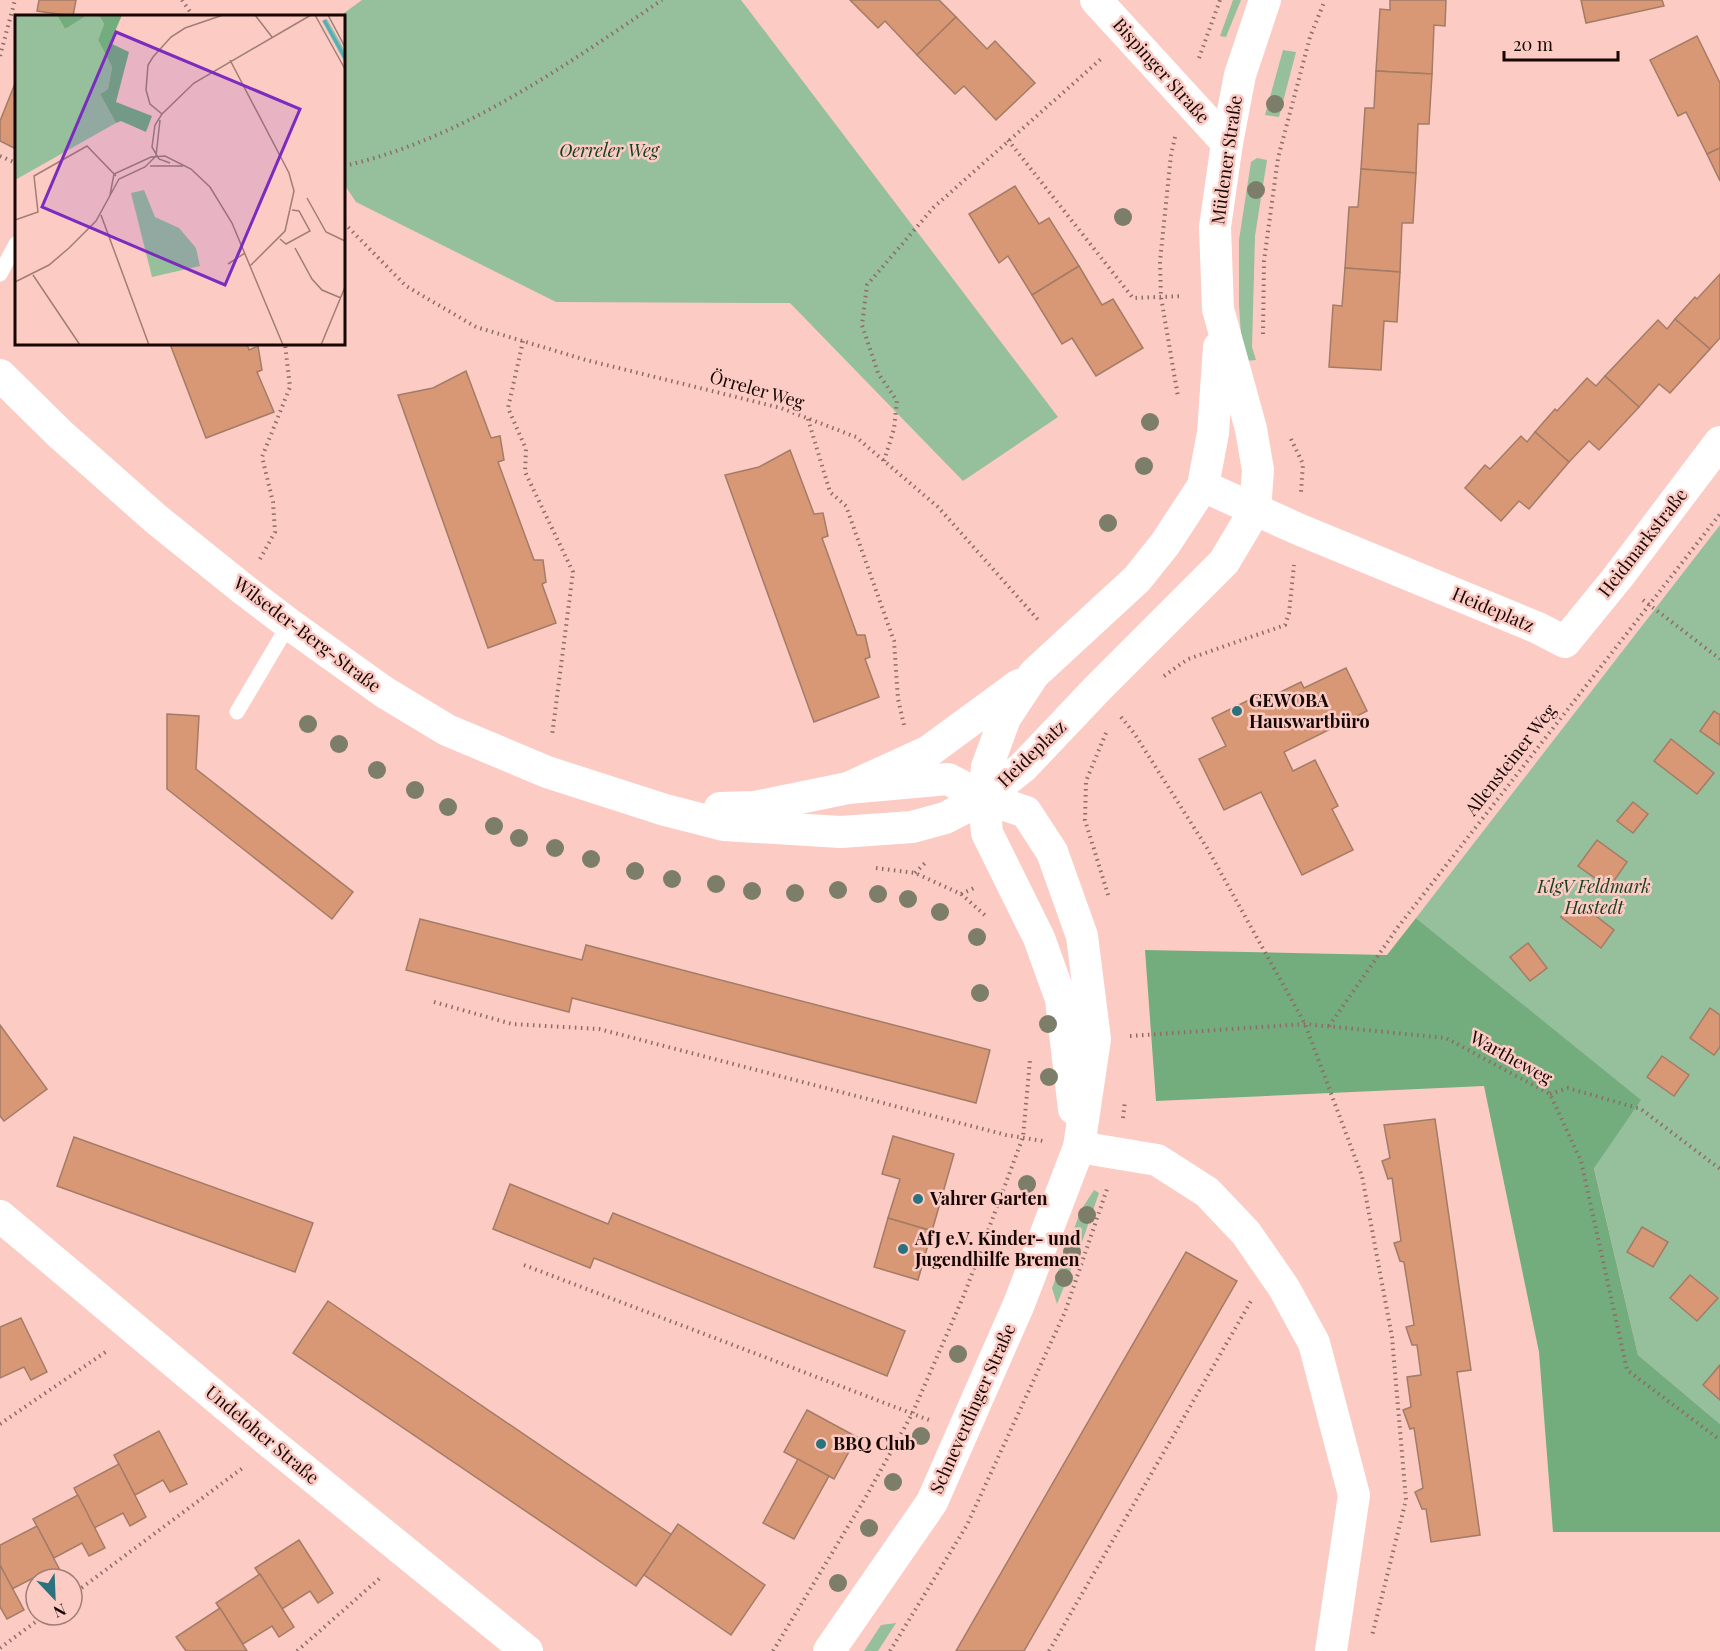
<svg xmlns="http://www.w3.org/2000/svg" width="1720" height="1651" font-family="'Playfair Display',serif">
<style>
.green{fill:#96bf9c}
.forest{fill:#73ad7d}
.building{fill:#d89775;stroke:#a37c68;stroke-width:1.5}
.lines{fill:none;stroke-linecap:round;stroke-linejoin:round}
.path{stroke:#8d6d67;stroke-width:4;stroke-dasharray:1.5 4.5;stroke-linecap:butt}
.lane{stroke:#fff;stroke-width:15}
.street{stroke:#fff;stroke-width:32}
.tree{fill:#7c7e69}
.poi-dot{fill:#2a727d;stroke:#fccbc3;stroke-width:2}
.labels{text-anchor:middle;stroke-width:5;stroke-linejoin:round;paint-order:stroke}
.street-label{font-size:18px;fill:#160705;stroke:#fccbc3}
.park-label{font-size:18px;font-style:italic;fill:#143f1f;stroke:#fccbc3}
.poi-label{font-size:18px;font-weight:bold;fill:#160705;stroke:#fccbc3;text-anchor:start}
.inset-river{fill:none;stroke:#4fafbe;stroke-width:3}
.inset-road{fill:none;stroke:#a07d77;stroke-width:1.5}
.view{fill:#7b2cbf;fill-opacity:0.15;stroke:#7b2cbf;stroke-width:3}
.inset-edge{fill:none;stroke:#160705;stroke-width:3}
</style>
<rect width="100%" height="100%" fill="#fccbc3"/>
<g class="green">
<polygon points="362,0 741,0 1058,417 963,481 790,303 556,302 356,202 344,184 344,16 340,16"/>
<polygon points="1233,0 1241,0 1226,37 1220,36"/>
<polygon points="1283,50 1296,52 1279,117 1265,115"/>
<polygon points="1257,158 1267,160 1255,236 1252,347 1256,360 1245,361 1242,350 1239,305 1239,240 1251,162"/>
<polygon points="1720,525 1720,1424 1638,1355 1594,1167 1640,1100 1416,918"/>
<polygon points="1094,1190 1099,1193 1082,1242 1057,1304 1052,1288 1081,1210"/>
<polygon points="896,1623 878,1651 864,1651 881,1625"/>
</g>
<polygon class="forest" points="1416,918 1641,1100 1594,1168 1638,1355 1720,1424 1720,1532 1553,1532 1539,1352 1484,1086 1156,1101 1145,950 1387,955"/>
<g class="building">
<polygon points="39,0 76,0 73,16 37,11"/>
<polygon points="850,0 939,0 956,17 917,55 885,21 878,28"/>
<polygon points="1390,0 1446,0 1445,26 1434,25 1432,74 1376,71 1380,9 1390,10"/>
<polygon points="1581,0 1662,0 1664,6 1586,23"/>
<polygon points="956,17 987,49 995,41 1035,83 996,120 964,86 955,94 917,55"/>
<polygon points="1697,36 1720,83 1720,148 1707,154 1686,112 1678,116 1650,60"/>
<polygon points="1376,71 1432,74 1429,124 1418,124 1416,173 1361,169 1365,108 1374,108"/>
<polygon points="16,81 16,149 0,141 0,121"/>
<polygon points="1720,148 1720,181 1707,154"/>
<polygon points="1361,169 1416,173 1413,223 1402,223 1400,272 1345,268 1349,207 1358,207"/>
<polygon points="1015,186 1039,224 1049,218 1079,266 1032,295 1008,256 999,263 969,214"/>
<polygon points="1079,266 1102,305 1113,299 1143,348 1096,376 1072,338 1062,344 1032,295"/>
<polygon points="1345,268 1400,272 1397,322 1384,321 1381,370 1329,367 1333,305 1342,306"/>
<polygon points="1720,274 1720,338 1710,349 1675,319 1695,297 1697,299"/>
<polygon points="1675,319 1710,349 1670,393 1659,384 1639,407 1605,376 1658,320 1667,329"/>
<polygon points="170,344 247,344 249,350 258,346 262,370 257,372 274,412 206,438"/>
<polygon points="466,371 491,438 500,436 504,460 498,462 534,560 543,560 546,582 542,584 556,623 488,648 398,395 433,388"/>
<polygon points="1605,376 1639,407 1599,450 1589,441 1569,462 1535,432 1555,409 1557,411 1587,378 1596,386"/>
<polygon points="1535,432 1569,462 1529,509 1519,501 1501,521 1465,488 1485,465 1490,469 1521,436 1527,442"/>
<polygon points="790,450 814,514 823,513 828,536 822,538 857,635 865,635 870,657 865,659 879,697 814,722 725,475 759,467"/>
<polygon points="1346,668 1367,711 1284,752 1293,771 1315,760 1338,806 1332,809 1353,850 1302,875 1261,792 1224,810 1199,759 1226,746 1212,718 1257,696 1260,702 1301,682 1304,688"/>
<polygon points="1714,711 1720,715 1720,745 1700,731"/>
<polygon points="167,714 199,716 196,769 353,892 332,919 167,789"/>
<polygon points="1671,739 1714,773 1697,794 1654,761"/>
<polygon points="1633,802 1648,814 1633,833 1617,821"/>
<polygon points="1597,840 1627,862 1609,888 1578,866"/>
<polygon points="1574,899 1614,930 1601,948 1561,917"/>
<polygon points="420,919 582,960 586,945 990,1050 976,1103 572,998 569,1012 406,970"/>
<polygon points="1528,943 1547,968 1530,981 1510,957"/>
<polygon points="1710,1008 1720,1015 1720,1047 1714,1055 1690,1038"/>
<polygon points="0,1025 47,1089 4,1121 0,1116"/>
<polygon points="1662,1056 1689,1075 1674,1096 1647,1077"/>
<polygon points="1435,1119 1471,1370 1457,1372 1480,1535 1431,1542 1426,1509 1422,1509 1415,1492 1423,1488 1414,1428 1410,1429 1403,1410 1411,1407 1407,1377 1421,1375 1417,1345 1412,1345 1406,1327 1414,1325 1404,1262 1400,1261 1394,1243 1401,1241 1392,1178 1388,1179 1382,1161 1390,1158 1384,1125"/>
<polygon points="893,1136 954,1154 932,1231 888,1218 900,1179 882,1174"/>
<polygon points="74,1137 313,1223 295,1272 57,1186"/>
<polygon points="510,1184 608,1224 613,1213 905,1331 887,1376 594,1258 590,1268 493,1229"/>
<polygon points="888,1218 932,1231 918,1280 874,1267"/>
<polygon points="1642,1227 1668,1242 1653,1267 1627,1252"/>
<polygon points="1186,1252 1237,1281 1024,1651 956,1651"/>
<polygon points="1690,1275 1718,1298 1697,1321 1670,1298"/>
<polygon points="328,1301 672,1535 636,1586 293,1353"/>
<polygon points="21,1318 47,1372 31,1380 24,1367 0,1378 0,1327"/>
<polygon points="1720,1365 1720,1400 1703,1385"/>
<polygon points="807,1410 857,1437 834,1479 784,1452"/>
<polygon points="159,1431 187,1484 170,1492 163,1480 135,1495 114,1455"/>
<polygon points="798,1459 829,1476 794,1539 763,1523"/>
<polygon points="119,1464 146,1517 130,1526 123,1513 94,1528 74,1488"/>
<polygon points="78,1495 105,1548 89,1556 82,1543 54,1558 33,1519"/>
<polygon points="678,1524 765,1585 731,1635 644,1575"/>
<polygon points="37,1526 64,1578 44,1579 41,1574 12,1589 0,1565 0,1545"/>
<polygon points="299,1540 333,1593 318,1603 310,1591 282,1609 255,1568"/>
<polygon points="0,1565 24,1610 7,1619 0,1607"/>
<polygon points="260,1574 294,1627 279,1637 272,1626 243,1644 216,1603"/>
<polygon points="220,1608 247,1651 186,1651 176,1637"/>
</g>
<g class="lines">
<g class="path">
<polyline points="182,0 193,16"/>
<polyline points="0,56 15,0"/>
<polyline points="1199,58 1220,0"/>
<polyline points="1175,137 1171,155 1160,261 1161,297 1178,397"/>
<polyline points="1008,140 1133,298 1183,296"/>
<polyline points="0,156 16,163"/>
<path d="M344,166C462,139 563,67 662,0"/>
<polyline points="344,223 406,286 476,327 586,360 781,408 856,437 938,507 1040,622"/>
<polyline points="1263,334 1264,261 1278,158 1310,37 1325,0"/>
<polyline points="523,341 508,408 526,449 525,472 573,572 552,736"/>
<polyline points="808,419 830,492 846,506 894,641 898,699 904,725"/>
<polyline points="1291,439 1303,464 1301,492"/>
<polyline points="884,461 894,429 897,401 878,373 862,325 867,285 934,207 1101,59"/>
<polyline points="260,559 275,532 273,502 262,457 290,387 285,344"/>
<polyline points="1643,600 1720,659"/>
<polyline points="1164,676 1188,659 1285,625 1289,613 1294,565"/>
<polyline points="1121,717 1134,733 1207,848 1305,1024 1362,1176 1392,1337 1406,1500 1372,1636"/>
<polyline points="1106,733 1086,781 1085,820 1109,898"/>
<polyline points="876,868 915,873 961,894 987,917"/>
<polyline points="915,873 927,861"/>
<polyline points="961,894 974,888"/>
<polyline points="434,1002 512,1024 599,1029 1006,1135 1043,1141"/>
<polyline points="1329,1026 1398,927 1720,514"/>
<polyline points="1130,1036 1305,1024 1446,1038 1550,1094 1581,1161 1627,1370 1720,1440"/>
<polyline points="1550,1094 1568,1088 1641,1109 1720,1169"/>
<polyline points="1123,1118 1125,1101"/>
<polyline points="524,1265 929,1420"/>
<polyline points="0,1424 107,1351"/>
<polyline points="72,1595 244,1467"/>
<polyline points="0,1648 45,1615"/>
<polyline points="297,1651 380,1578"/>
<polyline points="773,1651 867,1495 912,1414 964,1295 1023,1137 1030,1060"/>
<polyline points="890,1651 967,1525 1065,1312 1108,1186"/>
<polyline points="1049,1651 1251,1301"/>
</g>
<g class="lane">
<polyline points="0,274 16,244"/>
<polyline points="237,712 289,624"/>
</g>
<g class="street">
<polyline points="1096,0 1227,143"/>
<polyline points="0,375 60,434 156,519 243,589 289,624 384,692 447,730 547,772 665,810 724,825 841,832 912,827 945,818 984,798 1023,767 1097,689 1224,562 1255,510 1258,470 1251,429 1218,309 1215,227 1227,143 1240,75 1265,0"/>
<polyline points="1203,486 1298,529 1538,628 1565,642 1618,577 1720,442"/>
<polyline points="720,808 755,807 848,788 929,751 1019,685"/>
<polyline points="1074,1109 1061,999 1039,938 987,833 984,798 987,767 1005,718 1034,674 1137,579 1165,544 1203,486 1213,433 1219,347"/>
<polyline points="1079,1147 1157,1160 1207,1192 1246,1233 1284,1288 1314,1343 1354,1495 1331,1651"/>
<polyline points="0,1216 266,1439 527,1651"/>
<polyline points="829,1651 932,1502 1019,1304 1079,1147 1095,1039 1082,936 1052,852 1026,812 984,798 948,779 848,788"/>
</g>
</g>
<g class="tree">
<circle cx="1275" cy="104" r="9"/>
<circle cx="1256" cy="190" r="9"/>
<circle cx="1123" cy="217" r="9"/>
<circle cx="1150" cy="422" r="9"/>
<circle cx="1144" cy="466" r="9"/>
<circle cx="1108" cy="523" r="9"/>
<circle cx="308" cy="724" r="9"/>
<circle cx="339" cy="744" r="9"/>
<circle cx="377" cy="770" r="9"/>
<circle cx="415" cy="790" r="9"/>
<circle cx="448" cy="807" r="9"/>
<circle cx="494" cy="826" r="9"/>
<circle cx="519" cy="838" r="9"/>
<circle cx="555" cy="848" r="9"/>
<circle cx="591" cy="859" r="9"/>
<circle cx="635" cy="871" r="9"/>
<circle cx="672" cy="879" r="9"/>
<circle cx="716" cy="884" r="9"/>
<circle cx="838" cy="890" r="9"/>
<circle cx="752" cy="891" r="9"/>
<circle cx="795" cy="893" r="9"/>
<circle cx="878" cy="894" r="9"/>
<circle cx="908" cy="899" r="9"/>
<circle cx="940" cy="912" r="9"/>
<circle cx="977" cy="937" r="9"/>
<circle cx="980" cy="993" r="9"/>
<circle cx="1048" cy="1024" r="9"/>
<circle cx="1049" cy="1077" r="9"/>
<circle cx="1027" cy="1184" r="9"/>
<circle cx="1087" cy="1215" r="9"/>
<circle cx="1072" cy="1252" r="9"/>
<circle cx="1064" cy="1278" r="9"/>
<circle cx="958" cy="1354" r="9"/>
<circle cx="921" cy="1436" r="9"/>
<circle cx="893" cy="1482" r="9"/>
<circle cx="869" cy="1528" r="9"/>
<circle cx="838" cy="1583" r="9"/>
</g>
<g class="poi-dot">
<circle cx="1237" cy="711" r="6"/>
<circle cx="918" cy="1199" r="6"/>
<circle cx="903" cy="1249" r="6"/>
<circle cx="821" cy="1444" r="6"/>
</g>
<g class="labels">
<g class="street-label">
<text transform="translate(1161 71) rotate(48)" y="6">Bispinger Straße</text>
<text transform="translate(1227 160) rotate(-82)" y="6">Müdener Straße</text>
<text transform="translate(757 390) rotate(16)" y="6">Örreler Weg</text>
<text transform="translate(1643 543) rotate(-52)" y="6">Heidmarkstraße</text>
<text transform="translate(1493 610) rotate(23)" y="6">Heideplatz</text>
<text transform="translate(307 635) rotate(37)" y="6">Wilseder-Berg-Straße</text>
<text transform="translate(1032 754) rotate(-44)" y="6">Heideplatz</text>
<text transform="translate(1511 760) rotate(-52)" y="6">Allensteiner Weg</text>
<text transform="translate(1511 1058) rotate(29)" y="6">Wartheweg</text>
<text transform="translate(973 1409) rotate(-66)" y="6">Schneverdinger Straße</text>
<text transform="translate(262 1435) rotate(40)" y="6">Undeloher Straße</text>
</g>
<g class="park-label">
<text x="609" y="157">Oerreler Weg</text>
<text x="1594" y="893">KlgV Feldmark<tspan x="1594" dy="21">Hastedt</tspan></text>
</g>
<g class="poi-label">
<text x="1249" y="707">GEWOBA<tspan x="1249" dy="21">Hauswartbüro</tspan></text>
<text x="930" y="1205">Vahrer Garten</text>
<text x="915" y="1245">AfJ e.V. Kinder- und<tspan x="915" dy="21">Jugendhilfe Bremen</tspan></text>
<text x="833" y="1450">BBQ Club</text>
</g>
</g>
<g transform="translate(15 15)">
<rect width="330" height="330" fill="#fccbc3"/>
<path d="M0,0H42L50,14L68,0H84L89,9L83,25L97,52L93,74L85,79L101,108L0,165ZM312,4L330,36V48L307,6ZM129,175L140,202L164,213L181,233L185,251L137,262L116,178Z" fill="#96bf9c"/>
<path d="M42,0H68L69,2L50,14ZM84,0H107L95,28L114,37L101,87L137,101L131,117L106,106L101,108L85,79L93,74L97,52L83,25L89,9Z" fill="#73ad7d"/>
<path class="inset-river" d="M309,5L330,43"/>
<path class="inset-road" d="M240,0L257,22M300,0L330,54M313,0L330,32M215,45L274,158L279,176L270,216L235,251M147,99L135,89L131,75L133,50L138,42L156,22L170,13L208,0M141,141L145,105M155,148L144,144L137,132L140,110L147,99L179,68L296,0M135,151H168M95,180L99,159L136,142L150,141L176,154L195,172L217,208L268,330M292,183L311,217L330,226M86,200L134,330M0,205L23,197L19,161L72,131L101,161M265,224L271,229L295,216L284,196L277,195M280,233L297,264L307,275L326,283M213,249L230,238M18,260L65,330M0,267L34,250L54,233L81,206L104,164L130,152L141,141M306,330L330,272"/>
<path class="view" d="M101,17L285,94L210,270L27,192Z"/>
<rect width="330" height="330" class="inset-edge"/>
</g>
<g transform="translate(54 1597) rotate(157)"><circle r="28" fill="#fccbc3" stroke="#a07d77" stroke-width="1.5"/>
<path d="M0-4.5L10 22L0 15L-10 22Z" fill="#2a727d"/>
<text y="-9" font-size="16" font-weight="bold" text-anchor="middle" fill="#160705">N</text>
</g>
<path d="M1504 51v9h114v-9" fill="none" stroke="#160705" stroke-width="3"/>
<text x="1513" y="51" font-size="18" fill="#160705" stroke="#fccbc3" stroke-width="4.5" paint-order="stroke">20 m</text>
</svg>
